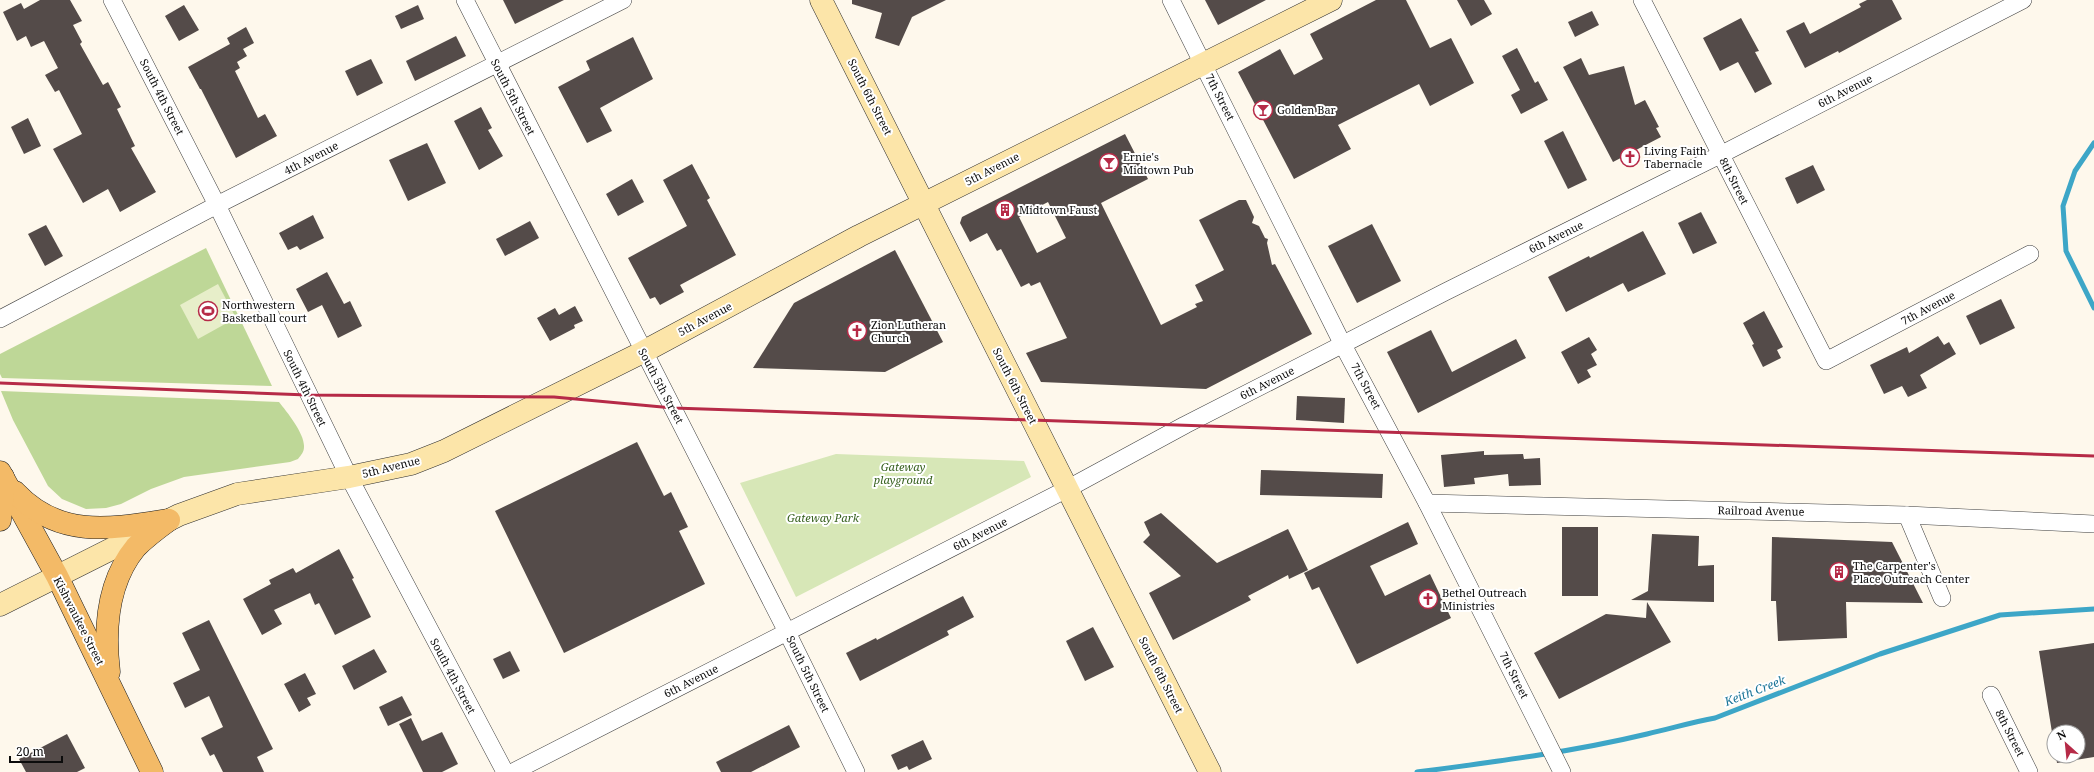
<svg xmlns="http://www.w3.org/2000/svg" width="2094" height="772" font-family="'Noto Serif',serif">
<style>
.green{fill:#d7e7b7}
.forest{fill:#bed797}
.pitch{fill:#e7eec9}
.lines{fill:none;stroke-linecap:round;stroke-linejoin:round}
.stream{stroke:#3da6c7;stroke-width:5}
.building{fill:#544b49;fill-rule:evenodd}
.street-casing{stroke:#3f3f3f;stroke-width:18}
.secondary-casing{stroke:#2e2e2e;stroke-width:23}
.primary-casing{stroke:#1d1d1d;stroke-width:23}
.street{stroke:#fff;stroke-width:17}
.secondary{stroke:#fce5a9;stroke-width:22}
.primary{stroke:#f3ba67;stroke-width:22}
.rail{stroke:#b62a47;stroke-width:3}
.labels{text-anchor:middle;stroke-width:4;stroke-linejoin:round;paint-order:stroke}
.street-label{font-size:11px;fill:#0c0c0c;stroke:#fff}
.poi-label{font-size:11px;fill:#0c0c0c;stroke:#fff;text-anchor:start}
.park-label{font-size:11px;font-style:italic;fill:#37611f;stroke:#fff}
.water-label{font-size:12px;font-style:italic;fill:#1b7598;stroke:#fff}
</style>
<rect width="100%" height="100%" fill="#fef8ec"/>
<polygon class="green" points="836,454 1024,461 1031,477 796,597 740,483"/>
<g class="forest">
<polygon points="206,248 272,386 2,378 0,374 0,354"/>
<path d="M1,391L279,402C287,412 305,434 304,447C304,452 301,455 298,459L290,462L184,477L151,489L121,504L106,508L86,509L62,499L48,486L13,420Z"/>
</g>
<polygon class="pitch" points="218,284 236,318 198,339 180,305"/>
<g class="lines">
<g class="stream">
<polyline points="2094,143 2075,171 2063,206 2066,251 2094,308"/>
<path d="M1417,772C1494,762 1572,752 1647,734C1670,729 1692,722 1715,718L1880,654L2000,615L2094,609"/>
</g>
</g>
<g class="building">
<polygon points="40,0 70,0 82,21 73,25 82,42 80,44 103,85 108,82 121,107 117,109 135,146 131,148 156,192 120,212 108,189 83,203 53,149 82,134 59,90 55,92 45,75 58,68 44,41 31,47 26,36 17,41 3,12 21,3 24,9"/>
<polygon points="503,0 564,0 515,24"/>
<polygon points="852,0 946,0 912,17 899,46 875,38 882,13 852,4"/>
<polygon points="1205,0 1266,0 1218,25"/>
<polygon points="1376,0 1406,0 1430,48 1451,38 1474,83 1430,106 1419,84 1338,125 1351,149 1294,179 1238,72 1280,49 1294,75 1323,59 1310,34"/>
<polygon points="1457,0 1484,0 1492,14 1471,26"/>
<polygon points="1867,0 1892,0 1902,19 1839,53 1838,51 1805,68 1786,31 1804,22 1810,34 1861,7 1859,4"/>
<polygon points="184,5 199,30 179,41 165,16"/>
<polygon points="418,5 424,19 401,29 395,16"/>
<polygon points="1592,11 1599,25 1575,37 1568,22"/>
<polygon points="1741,18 1759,51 1755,52 1772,84 1755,93 1738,62 1720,71 1703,38"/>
<polygon points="246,27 254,43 243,49 247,56 237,62 240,68 235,71 258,118 265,114 277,136 236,158 201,89 200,89 188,67 230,44 227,38"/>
<polygon points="456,36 466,56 415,81 406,61"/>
<polygon points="633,37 653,79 600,108 612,131 587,143 558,87 590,70 586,61"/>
<polygon points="1517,48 1535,83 1538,81 1548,100 1521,114 1511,95 1520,90 1502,56"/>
<polygon points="1581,58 1589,75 1624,66 1635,105 1645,100 1659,127 1656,128 1661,137 1613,162 1563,67"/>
<polygon points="371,59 383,83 357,96 345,71"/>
<polygon points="481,107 492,128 488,130 503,156 479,170 454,121"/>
<polygon points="28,118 41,146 24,154 11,127"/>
<polygon points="1563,131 1587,180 1568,189 1544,141"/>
<path d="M1125,134L1148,179L1101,203L1161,325L1197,307L1195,304L1203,301L1195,285L1224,270L1199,220L1239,200H1246L1254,217L1252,223L1259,226L1265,238L1268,239L1267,243L1272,265L1275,264L1312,334L1206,389L1041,382L1026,353L1067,338L1040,282L1031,286L1029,283L1021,287L1001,249L997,251L987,233L970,242L960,223L962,217ZM1048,202L1066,238L1037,253L1019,217Z"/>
<polygon points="427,143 446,183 408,201 389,160"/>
<polygon points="692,164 710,198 707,200 736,255 680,285 684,292 660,305 655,297 650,299 628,258 687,226 663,180"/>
<polygon points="1813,165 1825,190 1797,204 1785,178"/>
<polygon points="632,179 644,202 618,216 606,194"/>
<polygon points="1701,212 1717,243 1693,254 1678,223"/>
<polygon points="313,215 324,238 300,250 297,246 288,250 279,233"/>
<polygon points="530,221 539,238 505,256 496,239"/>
<polygon points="1372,224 1401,281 1357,303 1328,246"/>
<polygon points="46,225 63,256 45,266 28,234"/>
<polygon points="1643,231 1666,274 1628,292 1623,283 1566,312 1548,277 1589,256 1590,258"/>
<polygon points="895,250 943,342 885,372 753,368 794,303"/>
<polygon points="327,272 344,304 350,301 362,326 338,338 322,305 308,312 296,289"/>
<polygon points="2001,299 2015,328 1980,345 1966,316"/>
<polygon points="575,306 583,321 574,325 575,328 550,341 537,318 555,308 559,315"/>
<polygon points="1764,311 1783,347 1777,350 1781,358 1763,367 1752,345 1754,344 1743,323"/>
<polygon points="1431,330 1452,372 1516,339 1526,358 1418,413 1387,352"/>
<polygon points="1938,336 1944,345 1949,342 1956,354 1920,375 1927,388 1908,397 1902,386 1884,394 1870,365 1907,347 1909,353"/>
<polygon points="1589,337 1597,350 1591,354 1597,365 1587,370 1591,377 1578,384 1561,352"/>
<polygon points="1297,396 1345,398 1344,423 1296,420"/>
<polygon points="637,442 664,496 671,492 688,527 679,531 705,584 564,653 495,511"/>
<polygon points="1484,451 1484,455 1523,454 1524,459 1540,458 1541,485 1509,486 1508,474 1474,478 1475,484 1444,487 1441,455"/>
<polygon points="1261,470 1383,474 1382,498 1260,495"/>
<polygon points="1161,513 1217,563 1288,529 1308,570 1289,579 1288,575 1248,596 1251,600 1173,640 1149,593 1181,576 1143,542 1150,535 1144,522"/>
<polygon points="1408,522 1418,544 1370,566 1385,596 1430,574 1451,618 1357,664 1319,587 1312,590 1304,573"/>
<rect x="1562" y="527" width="36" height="69"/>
<polygon points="1652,534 1699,536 1698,566 1714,565 1714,602 1631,600 1648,591"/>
<polygon points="1772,537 1892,542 1923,603 1846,602 1847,638 1778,641 1776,601 1771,601"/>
<polygon points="339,549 354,578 352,579 371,617 335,635 319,603 315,605 310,593 274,610 282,624 262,635 243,599 271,584 269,580 293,568 296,573"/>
<polygon points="963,596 974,617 947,631 949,635 860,681 846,653 876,638 877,640"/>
<polygon points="1647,602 1671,642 1559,699 1534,653 1606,614 1646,618"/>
<polygon points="209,620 273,749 257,757 264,772 223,772 214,754 210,756 201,738 223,727 209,696 185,708 173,683 200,670 182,633"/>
<polygon points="1093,627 1114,667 1085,681 1066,641"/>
<polygon points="2094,643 2094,757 2057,763 2056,756 2078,756 2078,732 2054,732 2054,745 2039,651"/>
<polygon points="374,649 387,672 354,690 342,666"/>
<polygon points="510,651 520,671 503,679 493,659"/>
<polygon points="305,673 316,694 307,698 311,705 299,712 284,684"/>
<polygon points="402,696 412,715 388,726 379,707"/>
<polygon points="411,718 422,741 442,732 458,764 442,772 423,772 399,724"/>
<polygon points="789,725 800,747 751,772 721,772 716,762"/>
<polygon points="67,734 85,768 77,772 26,772 19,759"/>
<polygon points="923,740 932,759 909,770 907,766 898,770 891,755"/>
</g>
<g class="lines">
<g class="street-casing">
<g id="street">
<polyline points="112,0 217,205 349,477 505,772"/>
<polyline points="465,0 787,632 856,772"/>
<polyline points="1171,0 1343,345 1427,503 1562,772"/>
<polyline points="1642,0 1826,361 2030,254"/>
<polyline points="0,319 217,205 623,0"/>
<polyline points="1427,503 1907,515 2094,524"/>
<polyline points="1907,515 1942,598"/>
<polyline points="1991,695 2029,772"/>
<polyline points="513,772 1067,489 1185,425 1445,292 1720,155 2023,0"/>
</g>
</g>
<g class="secondary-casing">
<g id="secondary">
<polyline points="821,0 1210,772"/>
<polyline points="0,605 179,515 237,494 349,477 411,464 444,451 643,352 859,236 1331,0"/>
</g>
</g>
<g class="primary-casing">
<g id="primary">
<polyline points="0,472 57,576 152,772"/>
<path d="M15,492C59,539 111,529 168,520"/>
<polyline points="0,520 3,492 3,477"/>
<path d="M109,672C104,629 107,582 136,547C146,537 158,528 169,520"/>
</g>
</g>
<use href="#street" class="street"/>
<use href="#secondary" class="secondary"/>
<use href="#primary" class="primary"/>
<polyline class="rail" points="0,383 308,395 554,397 673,408 2094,456"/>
</g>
<defs>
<g id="bar-ring" transform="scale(1)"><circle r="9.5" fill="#fff" stroke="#b62a47" stroke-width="1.5"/><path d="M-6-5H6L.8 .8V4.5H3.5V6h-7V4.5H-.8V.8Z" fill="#b62a47"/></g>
<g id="church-ring" transform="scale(1)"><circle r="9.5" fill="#fff" stroke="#b62a47" stroke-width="1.5"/><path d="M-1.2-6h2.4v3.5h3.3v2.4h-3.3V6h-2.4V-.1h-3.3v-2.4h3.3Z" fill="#b62a47"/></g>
<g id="building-ring" transform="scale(1)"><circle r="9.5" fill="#fff" stroke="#b62a47" stroke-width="1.5"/><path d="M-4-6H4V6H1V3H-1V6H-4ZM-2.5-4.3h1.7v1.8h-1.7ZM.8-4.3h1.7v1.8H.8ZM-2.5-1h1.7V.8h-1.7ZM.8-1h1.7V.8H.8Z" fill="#b62a47"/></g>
<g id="stadium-ring" transform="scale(1)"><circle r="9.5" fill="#fff" stroke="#b62a47" stroke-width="1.5"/><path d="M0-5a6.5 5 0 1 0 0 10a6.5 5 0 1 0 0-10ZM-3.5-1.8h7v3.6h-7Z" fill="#b62a47"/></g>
</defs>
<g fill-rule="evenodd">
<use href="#bar-ring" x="1263" y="110"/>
<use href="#church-ring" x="1630" y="157"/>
<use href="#bar-ring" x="1109" y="163"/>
<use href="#building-ring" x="1005" y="210"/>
<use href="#stadium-ring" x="208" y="311"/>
<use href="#church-ring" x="857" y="331"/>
<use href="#building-ring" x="1839" y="572"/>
<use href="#church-ring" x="1428" y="599"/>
</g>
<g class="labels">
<g class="street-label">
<text transform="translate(1845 91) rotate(-27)" y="4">6th Avenue</text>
<text transform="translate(162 97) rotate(63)" y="4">South 4th Street</text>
<text transform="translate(513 97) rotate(63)" y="4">South 5th Street</text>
<text transform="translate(870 97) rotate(63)" y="4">South 6th Street</text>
<text transform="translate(1220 97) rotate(63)" y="4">7th Street</text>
<text transform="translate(311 158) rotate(-27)" y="4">4th Avenue</text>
<text transform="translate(992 169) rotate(-27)" y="4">5th Avenue</text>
<text transform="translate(1734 181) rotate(63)" y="4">8th Street</text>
<text transform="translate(1556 237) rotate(-26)" y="4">6th Avenue</text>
<text transform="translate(1928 308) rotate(-28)" y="4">7th Avenue</text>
<text transform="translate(705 319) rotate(-28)" y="4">5th Avenue</text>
<text transform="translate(1267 383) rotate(-27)" y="4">6th Avenue</text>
<text transform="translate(661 386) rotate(62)" y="4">South 5th Street</text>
<text transform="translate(1015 386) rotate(63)" y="4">South 6th Street</text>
<text transform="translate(1366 386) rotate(62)" y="4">7th Street</text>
<text transform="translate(305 388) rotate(64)" y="4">South 4th Street</text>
<text transform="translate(391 467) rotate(-14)" y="4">5th Avenue</text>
<text transform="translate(1761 511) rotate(1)" y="4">Railroad Avenue</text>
<text transform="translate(980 534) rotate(-27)" y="4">6th Avenue</text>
<text transform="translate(79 621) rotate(63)" y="4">Kishwaukee Street</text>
<text transform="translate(808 674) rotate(64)" y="4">South 5th Street</text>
<text transform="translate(1161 675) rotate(63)" y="4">South 6th Street</text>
<text transform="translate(1514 675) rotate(63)" y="4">7th Street</text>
<text transform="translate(453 676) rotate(62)" y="4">South 4th Street</text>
<text transform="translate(691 681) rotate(-27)" y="4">6th Avenue</text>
<text transform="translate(2010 733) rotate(63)" y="4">8th Street</text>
</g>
<g class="poi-label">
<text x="1277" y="114">Golden Bar</text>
<text x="1644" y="155">Living Faith<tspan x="1644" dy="13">Tabernacle</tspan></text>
<text x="1123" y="161">Ernie's<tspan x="1123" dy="13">Midtown Pub</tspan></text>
<text x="1019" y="214">Midtown Faust</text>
<text x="222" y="309">Northwestern<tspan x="222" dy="13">Basketball court</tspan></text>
<text x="871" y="329">Zion Lutheran<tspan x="871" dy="13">Church</tspan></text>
<text x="1853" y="570">The Carpenter's<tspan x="1853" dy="13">Place Outreach Center</tspan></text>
<text x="1442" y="597">Bethel Outreach<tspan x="1442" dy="13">Ministries</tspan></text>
</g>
<g class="park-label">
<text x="903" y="471">Gateway<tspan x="903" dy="13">playground</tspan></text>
<text x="823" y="522">Gateway Park</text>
</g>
<g class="water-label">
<text transform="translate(1755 691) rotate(-21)" y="4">Keith Creek</text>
</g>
</g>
<g transform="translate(2066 744) rotate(333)"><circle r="19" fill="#ffffff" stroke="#9e9e9e"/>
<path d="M0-3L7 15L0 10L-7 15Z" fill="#b62a47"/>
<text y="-6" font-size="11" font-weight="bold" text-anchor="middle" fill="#0c0c0c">N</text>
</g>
<path d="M10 756v6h52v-6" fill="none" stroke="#0c0c0c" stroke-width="2"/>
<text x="16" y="756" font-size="12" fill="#0c0c0c" stroke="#ffffff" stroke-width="3" paint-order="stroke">20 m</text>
</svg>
